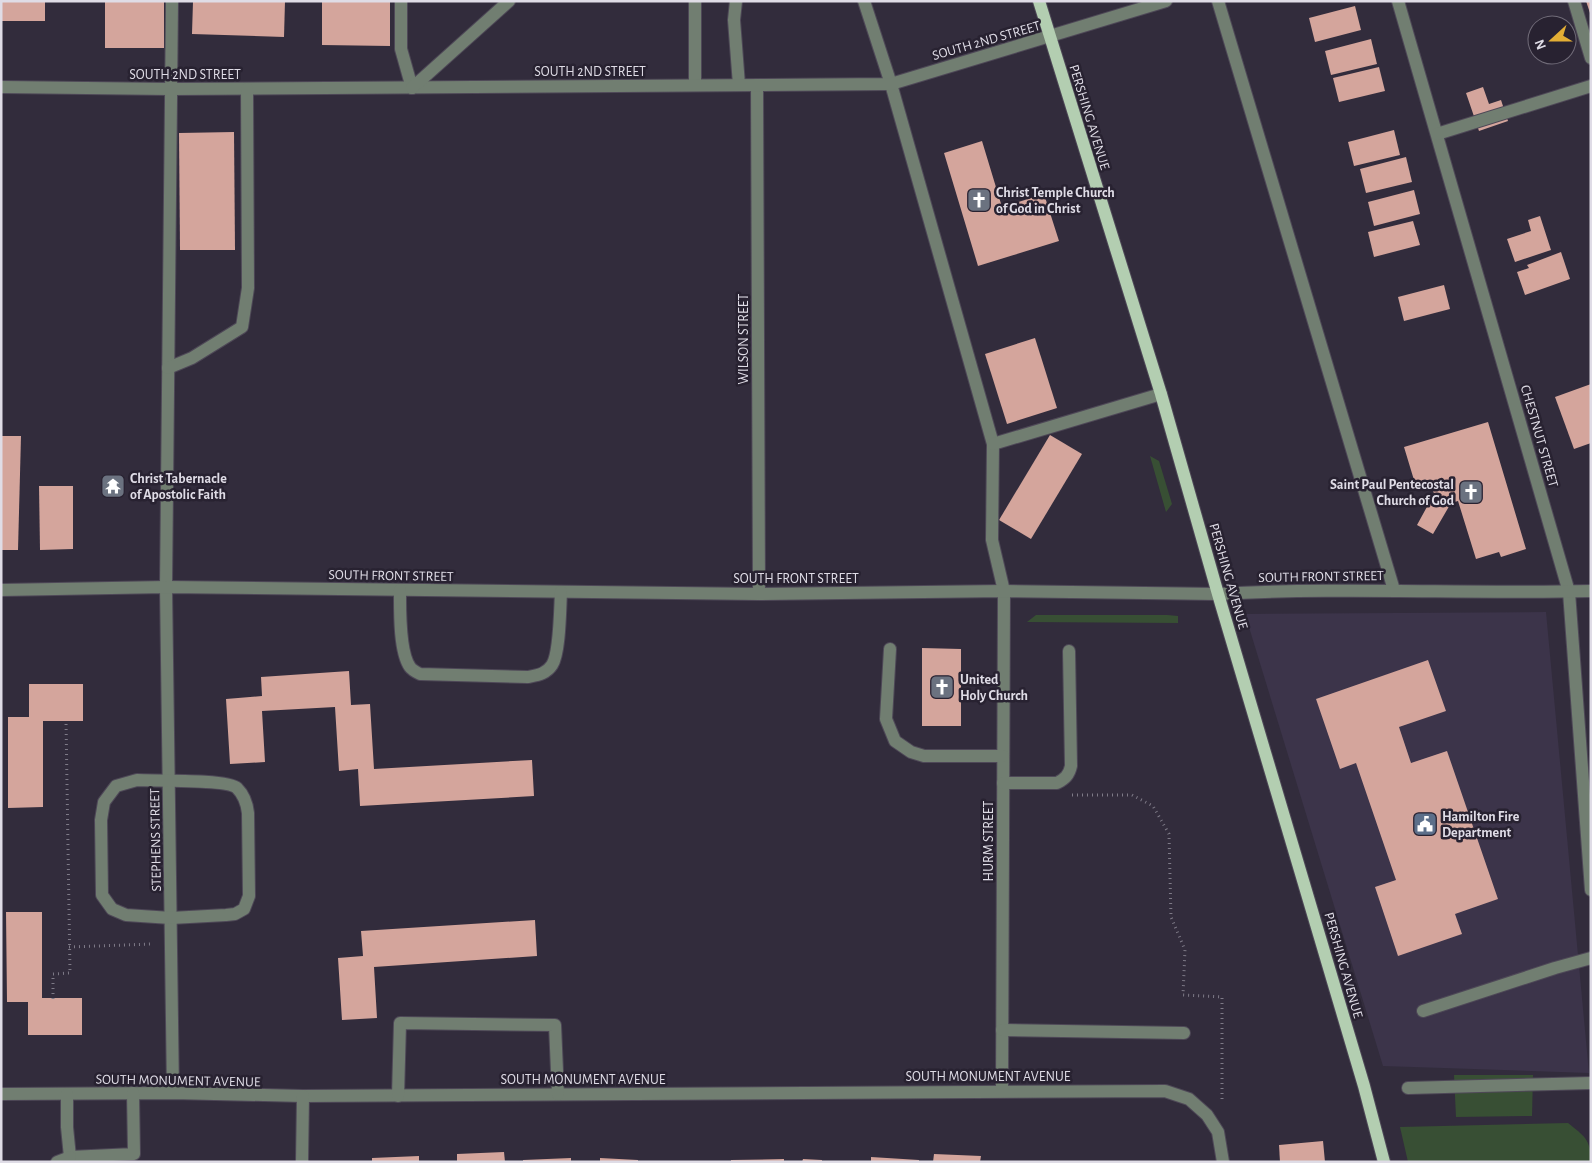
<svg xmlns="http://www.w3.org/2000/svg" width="1592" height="1163" font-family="'Alegreya Sans',sans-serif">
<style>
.built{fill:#3c344a}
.green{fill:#384f34}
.building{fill:#d4a59c}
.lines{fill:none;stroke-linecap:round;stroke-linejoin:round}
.minor-casing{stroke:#4e4857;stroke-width:14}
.major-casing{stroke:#4e4857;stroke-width:14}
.path{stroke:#7e7a87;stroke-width:3;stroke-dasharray:1 4;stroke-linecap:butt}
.minor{stroke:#717e71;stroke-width:12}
.major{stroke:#b3ceb1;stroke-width:12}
.labels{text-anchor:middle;stroke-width:5;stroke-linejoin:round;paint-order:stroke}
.street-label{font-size:14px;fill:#dfdce6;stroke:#282231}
.poi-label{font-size:14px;font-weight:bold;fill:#dfdce6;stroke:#282231;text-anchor:start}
</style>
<rect width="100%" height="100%" fill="#322c3c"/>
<polygon class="built" points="1546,612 1589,1073 1383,1066 1245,614"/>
<g class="green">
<polygon points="1150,456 1159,461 1172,504 1166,512"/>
<polygon points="1036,615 1167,615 1178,616 1178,623 1027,622"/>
<polygon points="1454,1075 1533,1075 1532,1116 1456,1117"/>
<path d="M1568,1123C1584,1136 1591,1139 1591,1162H1408L1400,1127Z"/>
</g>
<g class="building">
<rect x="1" y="1" width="44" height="20"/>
<rect x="105" y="1" width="59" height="47"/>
<polygon points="193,1 285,1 284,37 192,34"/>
<polygon points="322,1 390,1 390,46 322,45"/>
<polygon points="1586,1 1591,1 1591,13 1590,13"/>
<polygon points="1355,6 1361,30 1315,42 1309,18"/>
<polygon points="1371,39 1377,64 1331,75 1325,51"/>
<polygon points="1379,67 1385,91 1339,102 1333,78"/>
<polygon points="1483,87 1489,104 1501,100 1508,121 1479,131 1466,93"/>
<polygon points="1394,130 1400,155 1354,166 1348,142"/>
<polygon points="234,132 235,250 180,250 179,133"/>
<polygon points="982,141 1002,207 1044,194 1059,241 978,266 944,153"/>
<polygon points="1406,157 1412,182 1366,193 1360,169"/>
<polygon points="1414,190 1420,214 1374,226 1368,202"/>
<polygon points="1540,216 1551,250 1515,262 1507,239 1531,231 1528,220"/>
<polygon points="1413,221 1420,245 1374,257 1368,232"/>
<polygon points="1561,252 1570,279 1525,295 1517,272 1529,268 1527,265"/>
<polygon points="1444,285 1450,309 1404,321 1398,297"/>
<polygon points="1035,338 1057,408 1007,424 985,354"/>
<polygon points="1591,384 1591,443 1574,449 1555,397"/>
<polygon points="1488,422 1526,549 1501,557 1499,552 1476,559 1458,501 1451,503 1433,534 1417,525 1434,494 1432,486 1417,490 1404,447"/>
<polygon points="1050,435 1082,454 1031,539 999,520"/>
<polygon points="1,436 21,436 18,550 1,550"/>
<polygon points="39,486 73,486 73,549 40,550"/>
<polygon points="922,648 961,649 961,726 922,726"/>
<polygon points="1428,660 1446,711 1399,727 1411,763 1447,751 1498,899 1455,914 1462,934 1398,956 1375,887 1396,880 1356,763 1340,769 1316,699"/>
<polygon points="349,671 351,705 370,704 374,769 532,760 534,796 360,806 358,769 339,771 335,707 262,711 265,762 230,764 226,699 262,696 261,677"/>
<polygon points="29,684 83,684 83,721 43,721 43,807 8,808 8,717 29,717"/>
<polygon points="6,912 42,912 42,998 82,998 82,1035 28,1035 28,1002 7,1002"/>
<polygon points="535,920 537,956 374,967 377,1018 342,1020 338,958 363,956 361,931"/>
<polygon points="1323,1141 1325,1162 1280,1162 1279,1145"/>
<polygon points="504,1152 505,1162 457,1162 457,1154"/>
<polygon points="934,1154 981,1156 980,1162 933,1162"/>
<polygon points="419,1156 419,1162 372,1162 372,1158"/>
<polygon points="871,1157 919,1160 919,1162 871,1162"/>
<polygon points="571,1158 571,1162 523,1162 523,1160"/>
<polygon points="600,1158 638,1160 638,1162 600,1162"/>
<polygon points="784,1159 784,1162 731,1162 731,1160"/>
<polygon points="803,1159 822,1160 822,1162 802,1162"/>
</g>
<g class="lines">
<g class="minor-casing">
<g id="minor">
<polyline points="172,1 166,587 173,1093"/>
<polyline points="401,1 401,49 412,88"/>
<polyline points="695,1 695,85"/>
<polyline points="736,1 734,20 739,85"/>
<polyline points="864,1 891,84 993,444 992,540 1004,591 1002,1091"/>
<polyline points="1218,1 1394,590"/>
<polyline points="1398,1 1569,592 1591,890"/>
<polyline points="1574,1 1591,58"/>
<polyline points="757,85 759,594"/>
<polyline points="1,87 170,89 891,84 1166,1"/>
<polyline points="412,88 509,1"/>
<polyline points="1437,134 1591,86"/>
<polyline points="168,368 192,358 242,327 248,288 247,89"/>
<polyline points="993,444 1161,394"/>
<path d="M1,590L166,587L759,594L1004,591L1218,594C1342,587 1466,594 1591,591"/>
<path d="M400,590C400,609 399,652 410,667C412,670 416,672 420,674L528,677C538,675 546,674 552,665C560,653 560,608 561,592"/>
<polyline points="890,649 886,719 895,741 911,752 924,756 1003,756"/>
<path d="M137,780C154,781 228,779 237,788C244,795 247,804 248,813L249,896L244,909L235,914L226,915L171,918L126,915L112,909L102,895L101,820L104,802L116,786Z"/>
<path d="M1003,783H1057C1065,779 1069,775 1071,766L1069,651"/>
<polyline points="1423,1011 1555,968 1591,958"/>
<polyline points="1002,1030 1184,1033"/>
<polyline points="1408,1088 1591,1083"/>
<polyline points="1,1094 173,1093 303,1096 1165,1091 1189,1099 1207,1115 1218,1132 1223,1162"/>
<polyline points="67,1094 67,1127 70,1157 134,1154 133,1093"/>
<polyline points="398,1096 400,1023 555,1025 558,1094"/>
<polyline points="57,1162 70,1157"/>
<polyline points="302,1162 303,1096"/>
</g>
</g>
<g class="major-casing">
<polyline id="major" points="1039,1 1161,394 1218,594 1364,1086 1384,1162"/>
</g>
<g class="path">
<polyline points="1072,795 1132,795 1153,806 1169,834 1171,917 1185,950 1183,995 1222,997 1222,1099"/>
<polyline points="69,947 152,944"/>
<polyline points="53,999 53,974 70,973 66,721"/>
</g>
<use href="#minor" class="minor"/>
<use href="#major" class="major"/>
</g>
<defs>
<g id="church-square" transform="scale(1.25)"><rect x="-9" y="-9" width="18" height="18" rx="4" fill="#6b7280" stroke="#282231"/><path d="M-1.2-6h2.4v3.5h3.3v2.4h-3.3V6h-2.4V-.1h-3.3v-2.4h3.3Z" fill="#fff"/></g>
<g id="temple-square" transform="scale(1.25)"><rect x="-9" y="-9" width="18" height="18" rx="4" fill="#6b7280" stroke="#282231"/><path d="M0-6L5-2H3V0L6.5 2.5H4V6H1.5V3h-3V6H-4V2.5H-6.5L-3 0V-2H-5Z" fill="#fff"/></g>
<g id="civic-square" transform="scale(1.25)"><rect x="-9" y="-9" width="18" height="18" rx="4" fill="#5c6f8a" stroke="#282231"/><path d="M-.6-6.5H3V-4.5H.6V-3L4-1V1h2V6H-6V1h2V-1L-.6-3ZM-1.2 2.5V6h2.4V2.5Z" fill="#fff"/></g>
</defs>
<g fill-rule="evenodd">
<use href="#church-square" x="979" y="200"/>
<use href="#temple-square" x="113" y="486"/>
<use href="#church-square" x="1471" y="492"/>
<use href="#church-square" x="942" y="687"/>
<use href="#civic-square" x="1425" y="824"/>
</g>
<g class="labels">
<g class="street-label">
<text transform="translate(986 40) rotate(-16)" y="5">SOUTH 2ND STREET</text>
<text x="590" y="76">SOUTH 2ND STREET</text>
<text x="185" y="79">SOUTH 2ND STREET</text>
<text transform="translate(1090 117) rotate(73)" y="5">PERSHING AVENUE</text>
<text transform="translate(743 339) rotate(-90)" y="5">WILSON STREET</text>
<text transform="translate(1540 436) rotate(74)" y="5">CHESTNUT STREET</text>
<text transform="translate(391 575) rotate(1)" y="5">SOUTH FRONT STREET</text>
<text transform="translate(1229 576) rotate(74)" y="5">PERSHING AVENUE</text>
<text transform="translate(1321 576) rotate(-1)" y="5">SOUTH FRONT STREET</text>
<text x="796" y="583">SOUTH FRONT STREET</text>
<text transform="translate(155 840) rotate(-91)" y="5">STEPHENS STREET</text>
<text transform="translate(988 841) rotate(-90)" y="5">HURM STREET</text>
<text transform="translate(1344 965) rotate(74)" y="5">PERSHING AVENUE</text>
<text x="988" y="1081">SOUTH MONUMENT AVENUE</text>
<text x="583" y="1084">SOUTH MONUMENT AVENUE</text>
<text transform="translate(178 1080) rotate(1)" y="5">SOUTH MONUMENT AVENUE</text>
</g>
<g class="poi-label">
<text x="996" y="197">Christ Temple Church<tspan x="996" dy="16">of God in Christ</tspan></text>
<text x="130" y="483">Christ Tabernacle<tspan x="130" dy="16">of Apostolic Faith</tspan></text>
<text x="1454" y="489" text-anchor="end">Saint Paul Pentecostal<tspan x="1454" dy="16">Church of God</tspan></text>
<text x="960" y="684">United<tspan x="960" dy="16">Holy Church</tspan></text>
<text x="1442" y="821">Hamilton Fire<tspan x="1442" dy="16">Department</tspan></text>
</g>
</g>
<rect width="1592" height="1163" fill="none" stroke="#dfdce6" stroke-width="5"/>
<g transform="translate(1552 40) rotate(249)"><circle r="24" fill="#282231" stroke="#716c79"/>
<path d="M0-4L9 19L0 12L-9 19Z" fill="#e3ae35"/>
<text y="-8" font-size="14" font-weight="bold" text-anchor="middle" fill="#dfdce6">N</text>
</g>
</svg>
